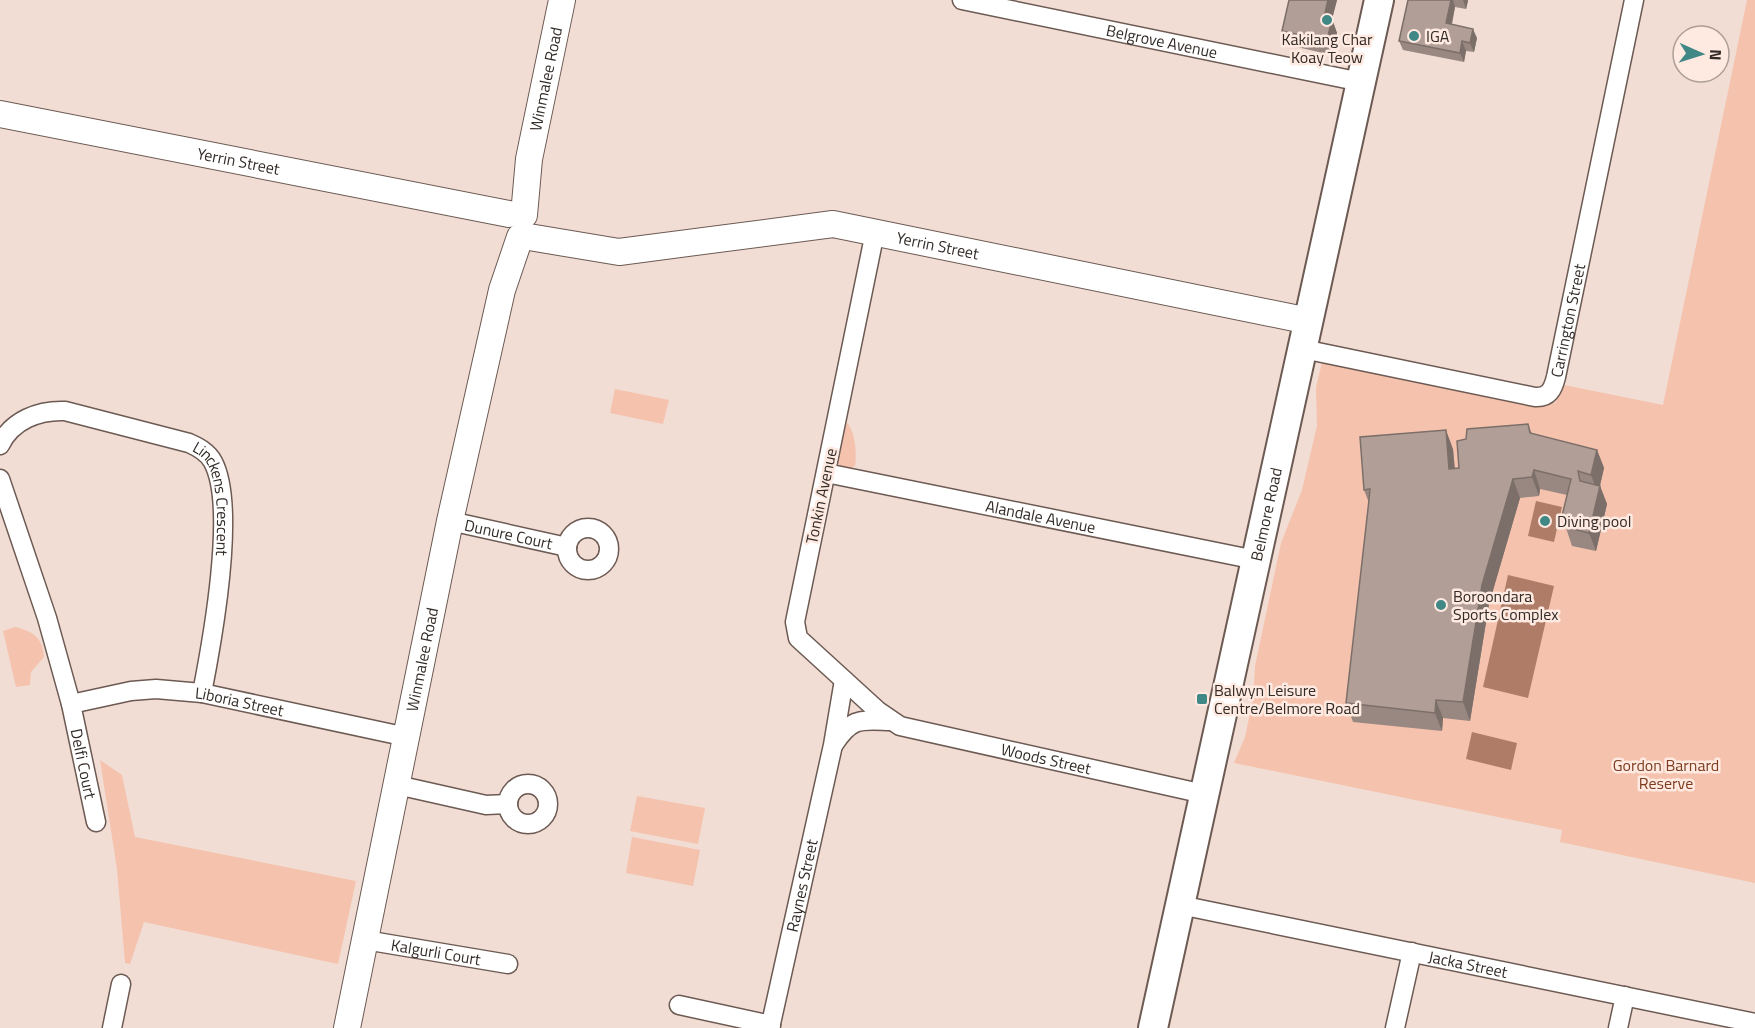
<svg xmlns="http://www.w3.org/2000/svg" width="1755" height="1028" font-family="'Titillium Web',sans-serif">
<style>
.green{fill:#f5c2ad}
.water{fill:#ae7c67}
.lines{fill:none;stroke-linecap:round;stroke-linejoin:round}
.street-casing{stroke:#6c5a53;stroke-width:21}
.secondary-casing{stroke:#6c5a53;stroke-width:28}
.primary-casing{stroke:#6c5a53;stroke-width:32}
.street{stroke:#fff;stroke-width:18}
.secondary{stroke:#fff;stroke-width:26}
.primary{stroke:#fff;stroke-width:28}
.wall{fill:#988881}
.shaded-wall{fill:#7c6f69}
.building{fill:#b19e96;stroke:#7c6f69;stroke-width:1.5}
.poi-dot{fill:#408886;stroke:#ffeae1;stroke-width:2}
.labels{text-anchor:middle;stroke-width:5;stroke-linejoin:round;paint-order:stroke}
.poi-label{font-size:16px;fill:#322b27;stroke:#ffeae1;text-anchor:start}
.street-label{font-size:16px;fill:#322b27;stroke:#ffeae1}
.park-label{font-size:16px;fill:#7d3c1f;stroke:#ffeae1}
</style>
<rect width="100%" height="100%" fill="#f1ddd4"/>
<g class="green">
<polygon points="1747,0 1755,0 1755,883 1560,842 1562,830 1234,763 1245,737 1253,699 1255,666 1281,543 1302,490 1317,426 1316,388 1322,362 1543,406 1555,403 1564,385 1663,405"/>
<polygon points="615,389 669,400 663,424 610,413"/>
<path d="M847,423C855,430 857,455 855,466L850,469L840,466L837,461L844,424Z"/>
<path d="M15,627C33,631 43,638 44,657L31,672L30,685L16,687L3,631Z"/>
<polygon points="100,760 122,775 135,837 356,881 338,964 144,922 130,964 125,963 117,869"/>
<polygon points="637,796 705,808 698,844 630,831"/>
<polygon points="632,837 700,850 693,886 626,873"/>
</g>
<g class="water">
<polygon points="1536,501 1562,507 1554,542 1528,536"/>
<polygon points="1508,575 1554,586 1528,698 1483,687"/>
<polygon points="1472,732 1517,743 1511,770 1466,759"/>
</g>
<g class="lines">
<g class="street-casing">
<g id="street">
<path id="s1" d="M962,0L1361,82"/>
<path id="s2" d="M875,232L795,622L798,638L878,711L900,726L1204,794"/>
<path id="s3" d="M1303,349L1535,397C1549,398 1553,389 1556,377L1634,0"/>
<path id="s4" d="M0,445C12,420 39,410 65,411L189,443C198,447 208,452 213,462C237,507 212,642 202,693"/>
<path id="s5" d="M826,473L1256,560"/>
<path id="s6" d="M0,479L47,618L71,704L96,822"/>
<path id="s7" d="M450,521L567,547"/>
<circle cx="588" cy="549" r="21"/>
<path id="s8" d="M71,704L131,691L156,689L202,693L407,737"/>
<path d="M834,744C852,717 860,720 890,721"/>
<circle cx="528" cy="804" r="20"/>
<polyline points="397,785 486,805 508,804"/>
<path id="s9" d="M1180,905L1755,1023"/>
<path id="s10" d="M365,940L508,964"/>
<polyline points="679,1005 771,1025"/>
<polyline points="112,1028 121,984"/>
<path id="s11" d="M770,1028L833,745L844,680"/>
<polyline points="1395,1028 1412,952"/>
<polyline points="1618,1028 1625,996"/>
</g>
</g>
<g class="secondary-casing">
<g id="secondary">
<path id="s12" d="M0,114L509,214"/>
<path id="s13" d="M524,215L529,159L562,0"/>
<path id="s14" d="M523,236L619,252L833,224L1309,321"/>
<path id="s15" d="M347,1028L450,521L502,290L520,237"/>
</g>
</g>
<g class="primary-casing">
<g id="primary">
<path id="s16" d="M1153,1028L1379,0"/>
</g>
</g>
<use href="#street" class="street"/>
<use href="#secondary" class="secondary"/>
<use href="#primary" class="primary"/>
</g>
<g class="wall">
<polygon points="1289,0 1337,0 1332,19 1337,33 1332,55 1288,45 1282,31"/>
<polygon points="1408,0 1468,0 1466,9 1455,7 1452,24 1477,38 1474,52 1466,51 1464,62 1403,50 1399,41"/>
<polygon points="1528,424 1532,434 1597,450 1604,468 1600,486 1607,504 1596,551 1572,546 1562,516 1567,495 1540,489 1539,496 1520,498 1489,604 1470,721 1443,718 1442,731 1353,722 1346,703 1369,503 1364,490 1453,449 1455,469 1459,468 1466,439"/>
</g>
<g class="shaded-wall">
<polygon points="1328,0 1337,0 1332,19 1337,33 1332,55 1327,41 1324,17"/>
<polygon points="1451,0 1453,0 1455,7 1450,32 1446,23"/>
<polygon points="1463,0 1468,0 1468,1 1466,9"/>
<polygon points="1473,29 1477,38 1474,52 1470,43"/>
<polygon points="1462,41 1466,51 1464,62 1460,53"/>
<polygon points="1446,430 1453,449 1456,488 1449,469"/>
<polygon points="1597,450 1604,468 1598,493 1591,475"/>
<polygon points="1534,470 1540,489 1539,496 1532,477"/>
<polygon points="1513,479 1520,498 1489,604 1470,721 1463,702 1482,585"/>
<polygon points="1600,486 1607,504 1596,551 1589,533"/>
<polygon points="1436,700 1443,718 1442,731 1435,713"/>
</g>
<g class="building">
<polygon points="1289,0 1328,0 1324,17 1332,18 1327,41 1282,31"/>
<polygon points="1408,0 1451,0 1446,23 1473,29 1470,43 1462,41 1460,53 1399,41"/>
<polygon points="1528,424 1530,433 1597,450 1591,475 1578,471 1580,481 1600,486 1589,533 1566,527 1568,517 1562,516 1571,479 1534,470 1532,477 1513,479 1482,585 1463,702 1436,700 1435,713 1346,703 1369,500 1370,489 1364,490 1360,437 1446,430 1449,469 1459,468 1457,441 1466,439 1467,429"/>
</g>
<g class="poi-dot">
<circle cx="1327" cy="20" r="6"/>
<circle cx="1414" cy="36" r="6"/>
<circle cx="1545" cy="521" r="6"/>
<circle cx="1441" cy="605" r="6"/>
<rect x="1196" y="693" width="12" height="12" rx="3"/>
</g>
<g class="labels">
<g class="poi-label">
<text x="1426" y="42">IGA</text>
<text x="1327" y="45" text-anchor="middle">Kakilang Char<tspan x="1327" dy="18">Koay Teow</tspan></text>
<text x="1557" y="527">Diving pool</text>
<text x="1453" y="602">Boroondara<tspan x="1453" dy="18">Sports Complex</tspan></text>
<text x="1214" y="696">Balwyn Leisure<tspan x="1214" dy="18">Centre/Belmore Road</tspan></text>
</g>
<g class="street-label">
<text dy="6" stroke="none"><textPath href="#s1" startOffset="204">Belgrove Avenue</textPath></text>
<text dy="6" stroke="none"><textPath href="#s13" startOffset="138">Winmalee Road</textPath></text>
<text dy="6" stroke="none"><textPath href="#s12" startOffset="243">Yerrin Street</textPath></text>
<text dy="6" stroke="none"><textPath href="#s14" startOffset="420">Yerrin Street</textPath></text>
<text dy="6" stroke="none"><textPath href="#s3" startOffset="327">Carrington Street</textPath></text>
<text transform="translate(821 496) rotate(-78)" y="6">Tonkin Avenue</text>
<text dy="6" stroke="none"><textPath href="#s4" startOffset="272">Linckens Crescent</textPath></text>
<text dy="6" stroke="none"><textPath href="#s16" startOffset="526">Belmore Road</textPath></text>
<text dy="6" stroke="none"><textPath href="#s5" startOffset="219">Alandale Avenue</textPath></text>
<text dy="6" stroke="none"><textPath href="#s7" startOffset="60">Dunure Court</textPath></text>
<text dy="6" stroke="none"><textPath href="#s15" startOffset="376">Winmalee Road</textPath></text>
<text dy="6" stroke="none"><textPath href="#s8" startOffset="171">Liboria Street</textPath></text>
<text dy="6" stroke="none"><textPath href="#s2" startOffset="699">Woods Street</textPath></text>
<text dy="6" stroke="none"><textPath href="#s6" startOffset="297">Delfi Court</textPath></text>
<text dy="6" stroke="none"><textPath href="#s11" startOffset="146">Raynes Street</textPath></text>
<text dy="6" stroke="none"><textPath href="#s10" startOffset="72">Kalgurli Court</textPath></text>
<text dy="6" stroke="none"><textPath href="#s9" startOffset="294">Jacka Street</textPath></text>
</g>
<g class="park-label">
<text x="1666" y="771">Gordon Barnard<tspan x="1666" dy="18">Reserve</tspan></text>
</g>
</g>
<g transform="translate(1701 54) rotate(93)"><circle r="28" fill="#ffeae1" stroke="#ad9e97" stroke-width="1.5"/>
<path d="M0-4.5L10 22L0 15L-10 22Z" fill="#408886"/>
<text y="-9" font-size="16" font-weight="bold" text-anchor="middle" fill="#322b27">N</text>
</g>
</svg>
